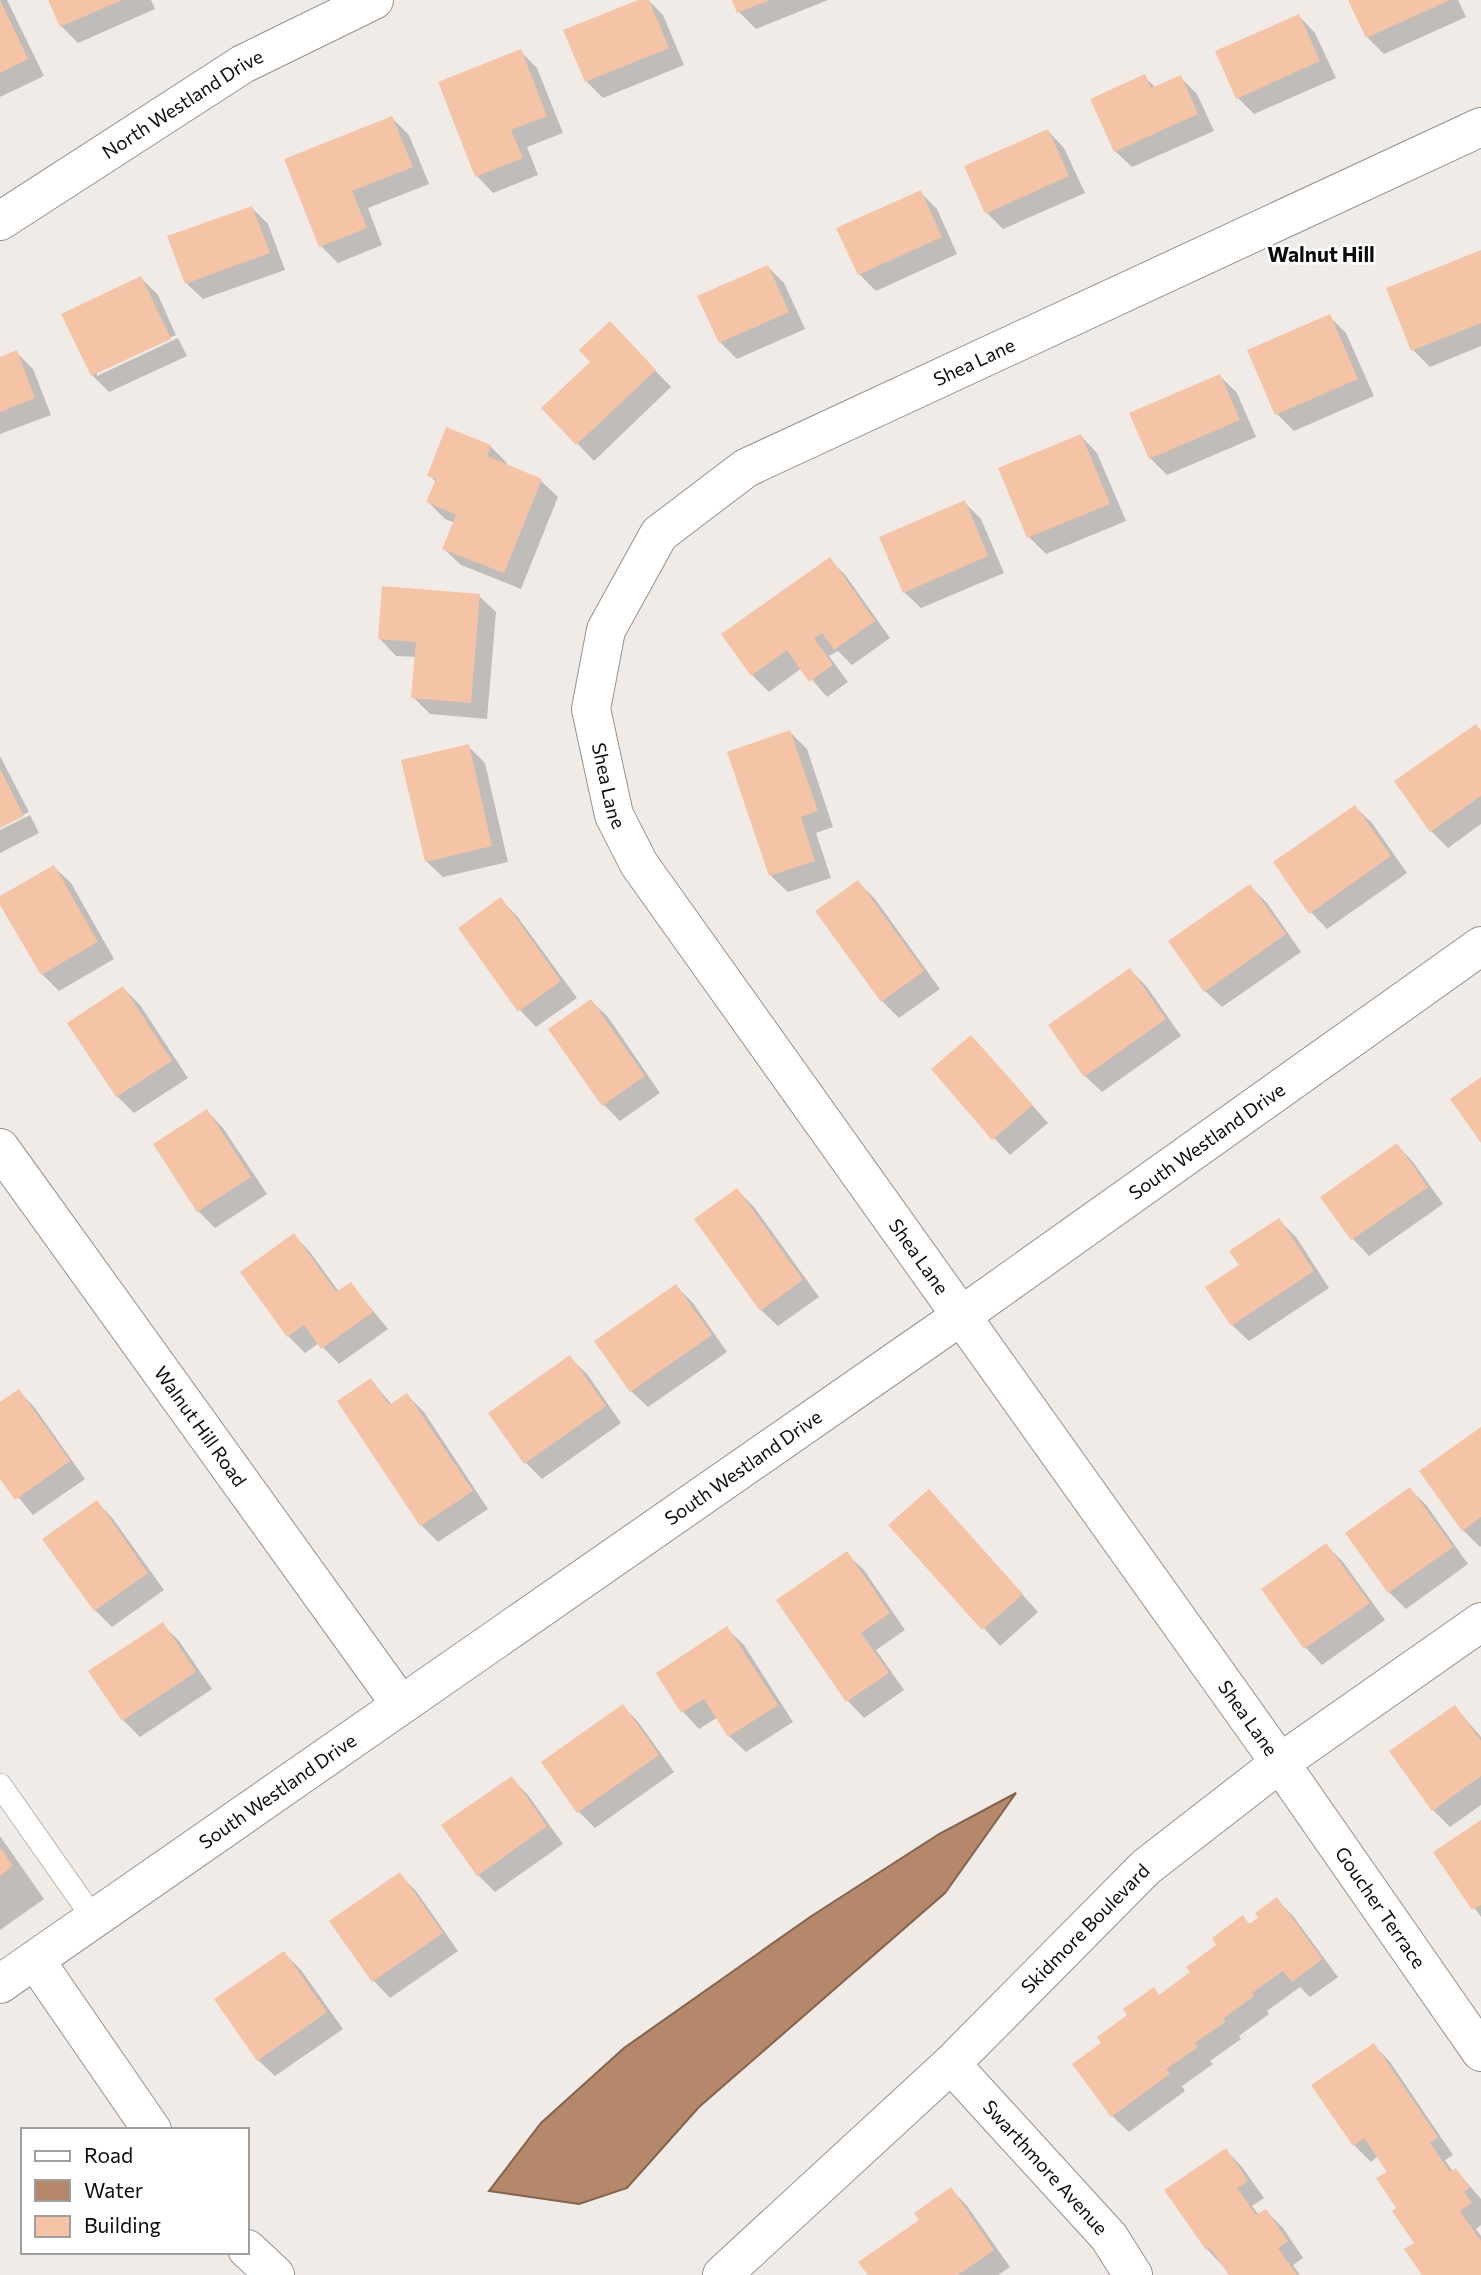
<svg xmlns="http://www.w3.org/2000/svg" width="1481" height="2275" font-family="Commissioner,sans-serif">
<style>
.water{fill:#b6886b;stroke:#84634e;stroke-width:2}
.shadow{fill:#0003}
.building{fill:#f5c4a6}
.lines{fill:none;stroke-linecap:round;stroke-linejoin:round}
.lane-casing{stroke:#97918e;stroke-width:24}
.street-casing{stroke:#97918e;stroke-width:40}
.lane{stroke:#fff;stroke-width:23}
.street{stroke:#fff;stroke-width:38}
.labels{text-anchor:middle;stroke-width:5;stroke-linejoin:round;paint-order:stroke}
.street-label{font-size:19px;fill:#0e0c0b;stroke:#fff}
.neighbourhood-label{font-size:21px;font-weight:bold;fill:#0e0c0b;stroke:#fff}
</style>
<rect width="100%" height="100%" fill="#f1ebe8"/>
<polygon class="water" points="1016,1793 945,1893 699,2107 627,2188 579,2204 489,2191 541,2123 624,2048 810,1917 939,1834"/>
<g class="shadow">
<polygon points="0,0 7,0 44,76 0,97"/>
<polygon points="50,0 151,0 155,9 78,43 61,26"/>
<polygon points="642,0 648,0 663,15 684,65 603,98 586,81 566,31"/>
<polygon points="734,0 828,0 756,29 739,12"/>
<polygon points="1350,0 1458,0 1466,17 1384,54 1367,37"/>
<polygon points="1299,16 1315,33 1336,78 1254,114 1238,98"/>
<polygon points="520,51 537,68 563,133 527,147 538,175 493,193 477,176"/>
<polygon points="1144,76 1156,88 1180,77 1197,94 1214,131 1132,167 1115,151"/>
<polygon points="392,118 409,135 429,184 368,208 382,245 338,263 321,246"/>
<polygon points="1048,131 1064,148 1085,193 1003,229 987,213"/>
<polygon points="920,192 937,209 957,254 876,291 859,274"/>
<polygon points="252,208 268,224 285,270 203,299 186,283"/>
<polygon points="1481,252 1481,346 1430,367 1413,350"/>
<polygon points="768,267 784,283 805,329 737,359 720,342"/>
<polygon points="141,278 158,295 176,335 97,372 97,376 178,338 187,356 109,392 92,375"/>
<polygon points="1329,316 1346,333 1374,396 1294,431 1277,414 1249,351"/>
<polygon points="626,340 671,387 594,461 544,408"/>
<polygon points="16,352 33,369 51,415 0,434 0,359"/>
<polygon points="1220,376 1237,393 1256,437 1167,475 1150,458"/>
<polygon points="1081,436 1097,453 1126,521 1046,554 1029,537"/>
<polygon points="490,446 507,463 506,466 541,481 558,497 521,589 461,565 444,549 455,523 445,519 428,502 436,482 429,475"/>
<polygon points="964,502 981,519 1004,573 921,608 904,592"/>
<polygon points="830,560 846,576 890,638 852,665 838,651 829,656 848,682 827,697 802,668 769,692 752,675"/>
<polygon points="479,596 496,612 487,719 430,714 413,697 417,657 396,656 380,639"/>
<polygon points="1481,731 1481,824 1448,848 1431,831"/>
<polygon points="790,732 807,749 833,827 816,833 831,878 788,892 771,876 729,753"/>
<polygon points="468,746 485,763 508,862 443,877 426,861"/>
<polygon points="0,756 29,812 0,826"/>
<polygon points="1355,807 1372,823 1407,873 1327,929 1311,912"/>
<polygon points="30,815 39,833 0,853 0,830"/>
<polygon points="54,867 71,883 114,959 59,991 42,974 0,902 0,898"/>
<polygon points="858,882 875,899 940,989 899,1018 882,1001"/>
<polygon points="1250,886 1267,903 1301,952 1222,1007 1205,991"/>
<polygon points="500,899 517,916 577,998 536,1027 520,1010"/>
<polygon points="1130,970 1147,987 1181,1036 1102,1092 1085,1076"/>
<polygon points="123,988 140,1005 188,1078 134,1113 117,1096 70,1024"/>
<polygon points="591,1001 608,1017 660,1093 620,1121 603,1104"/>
<polygon points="987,1054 1048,1123 1010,1155 994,1138"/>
<polygon points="207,1111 223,1128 267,1194 215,1228 198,1211"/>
<polygon points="1397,1145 1413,1162 1443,1204 1369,1256 1353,1239 1323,1197"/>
<polygon points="737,1190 754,1207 819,1297 778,1326 761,1310"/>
<polygon points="1279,1220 1296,1237 1329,1288 1249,1341 1232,1325 1241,1266"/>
<polygon points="294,1235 310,1252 339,1292 351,1284 388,1329 339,1364 319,1343 305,1353 288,1336"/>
<polygon points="676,1286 693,1303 727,1352 648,1407 631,1391"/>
<polygon points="570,1358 587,1374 621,1423 542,1479 525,1462"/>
<polygon points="371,1380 392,1405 407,1395 424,1412 488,1509 438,1542 421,1525"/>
<polygon points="19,1391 35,1408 85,1479 33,1515 0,1475 0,1404"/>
<polygon points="1481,1429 1481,1546 1480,1547 1463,1530"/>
<polygon points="1410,1489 1427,1506 1468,1564 1406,1609 1389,1592"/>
<polygon points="97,1502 113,1519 164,1590 112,1627 95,1610"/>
<polygon points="945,1508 1038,1612 1000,1646 891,1525"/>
<polygon points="1326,1545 1343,1562 1385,1620 1322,1665 1306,1648 1264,1589"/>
<polygon points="847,1554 864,1570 905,1630 876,1650 904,1690 864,1718 848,1701 778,1601"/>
<polygon points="162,1624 179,1641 212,1689 140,1737 123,1720 91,1672"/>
<polygon points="727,1629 744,1645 793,1722 746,1752 729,1736 718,1717 699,1729 683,1712 658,1673"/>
<polygon points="623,1706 639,1723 674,1772 595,1828 578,1811"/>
<polygon points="1455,1707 1481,1737 1481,1805 1450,1827 1433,1810 1392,1752"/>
<polygon points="511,1778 528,1795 563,1844 495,1892 478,1875"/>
<polygon points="1481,1822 1481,1917 1435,1852"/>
<polygon points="0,1836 44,1899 0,1930"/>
<polygon points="399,1874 416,1891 458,1951 390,1998 374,1981 331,1921"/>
<polygon points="1276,1899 1293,1916 1338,1977 1310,1997 1300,1987 1267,2011 1269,2014 1239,2036 1241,2039 1210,2061 1213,2064 1182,2086 1185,2091 1129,2132 1112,2116 1103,2043 1154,1989 1160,1996 1192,1973 1243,1918 1251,1925"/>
<polygon points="284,1953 301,1970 343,2029 275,2076 258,2060"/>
<polygon points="1374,2045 1390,2062 1453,2155 1445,2160 1453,2172 1456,2170 1481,2199 1481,2225 1476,2229 1481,2236 1481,2275 1424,2275 1416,2243 1398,2208 1389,2172 1378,2156 1371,2162 1354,2145"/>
<polygon points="1226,2150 1242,2167 1264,2198 1252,2206 1259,2215 1266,2211 1283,2228 1303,2258 1293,2265 1300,2275 1231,2275 1207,2249"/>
<polygon points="951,2189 967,2206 1010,2267 998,2275 870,2275"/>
</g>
<g class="building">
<polygon points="0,0 28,59 0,73"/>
<polygon points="48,0 122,0 60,27"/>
<polygon points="638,0 649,0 669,48 585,82 563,30"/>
<polygon points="732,0 770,0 737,13"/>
<polygon points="1348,0 1450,0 1366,38"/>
<polygon points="1299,14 1320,61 1236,99 1215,51"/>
<polygon points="521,49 547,116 511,130 523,158 475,177 438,82"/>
<polygon points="1145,74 1151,88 1181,75 1198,114 1114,152 1090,99"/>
<polygon points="392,116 413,167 352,191 367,228 319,247 284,159"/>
<polygon points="1048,129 1069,176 985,214 964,166"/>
<polygon points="921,190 942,237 858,275 836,228"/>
<polygon points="252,206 270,253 185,284 167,236"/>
<polygon points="1481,250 1481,323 1411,351 1386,288"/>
<polygon points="768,265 789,312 719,343 697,296"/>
<polygon points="141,276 171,339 91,376 61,314"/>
<polygon points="1330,314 1358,379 1275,415 1247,350"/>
<polygon points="610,321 656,370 576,445 541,408 590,362 579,350"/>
<polygon points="17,350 35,398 0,412 0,357"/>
<polygon points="1220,374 1240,420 1149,459 1129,413"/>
<polygon points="446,427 491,445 487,456 542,479 504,573 442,549 456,515 426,502 436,479 427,476"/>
<polygon points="1081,434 1110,504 1027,538 998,468"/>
<polygon points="965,500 988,556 903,593 879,537"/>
<polygon points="830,557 875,621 834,650 822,633 814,638 833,665 809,682 787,650 751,676 721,634"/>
<polygon points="382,586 480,594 471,703 411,698 416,642 378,639"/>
<polygon points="1476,724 1481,731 1481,796 1430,832 1394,781"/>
<polygon points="790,730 818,811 801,817 815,861 769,876 727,752"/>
<polygon points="469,744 492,846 425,862 401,760"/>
<polygon points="0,769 24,816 0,828"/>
<polygon points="1355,805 1391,856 1309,914 1273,862"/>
<polygon points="54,865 98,942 41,975 0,905 0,896"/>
<polygon points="858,880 924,971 881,1002 815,911"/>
<polygon points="1250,884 1286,934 1204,992 1168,941"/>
<polygon points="501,897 561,981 518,1012 458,928"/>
<polygon points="1130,968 1166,1019 1084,1077 1048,1025"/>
<polygon points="123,986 172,1061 116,1097 67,1023"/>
<polygon points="591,999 645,1076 602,1106 548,1029"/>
<polygon points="971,1035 1033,1105 992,1140 931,1069"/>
<polygon points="1481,1077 1481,1143 1450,1099"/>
<polygon points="207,1109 251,1177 197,1212 153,1144"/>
<polygon points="1397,1143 1428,1187 1351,1240 1320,1197"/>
<polygon points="737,1188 803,1280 760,1311 694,1219"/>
<polygon points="1279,1218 1314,1271 1231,1326 1205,1287 1239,1265 1229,1251"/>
<polygon points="294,1233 336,1292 351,1282 373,1312 321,1349 304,1325 287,1337 240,1272"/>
<polygon points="676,1284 712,1335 630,1392 594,1341"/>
<polygon points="570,1355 606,1406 524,1464 488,1413"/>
<polygon points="371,1378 389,1405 407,1393 473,1491 420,1526 337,1401"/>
<polygon points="19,1389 70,1461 15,1500 0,1479 0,1402"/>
<polygon points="1481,1427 1481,1517 1462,1531 1419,1471"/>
<polygon points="1410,1487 1453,1547 1388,1593 1345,1533"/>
<polygon points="929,1489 1023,1594 982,1630 888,1525"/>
<polygon points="97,1500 148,1573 94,1611 42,1539"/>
<polygon points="1326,1543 1370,1603 1304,1649 1261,1589"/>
<polygon points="847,1551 890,1613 861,1633 889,1673 846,1702 776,1600"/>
<polygon points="163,1622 196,1672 122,1721 88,1671"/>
<polygon points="727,1626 778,1705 728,1737 704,1699 681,1713 656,1673"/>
<polygon points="623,1704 659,1755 577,1813 541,1762"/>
<polygon points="1455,1705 1481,1741 1481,1776 1432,1811 1389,1751"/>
<polygon points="512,1776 547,1826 477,1876 441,1825"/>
<polygon points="1481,1820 1481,1905 1472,1910 1433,1852"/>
<polygon points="0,1847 13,1866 0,1876"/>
<polygon points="400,1872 443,1933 372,1982 329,1921"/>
<polygon points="1277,1897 1322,1959 1292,1982 1283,1971 1252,1993 1254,1996 1224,2018 1225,2022 1195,2043 1198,2047 1166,2069 1170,2074 1111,2117 1072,2064 1101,2043 1097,2037 1127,2015 1123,2009 1154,1987 1159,1995 1190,1972 1186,1967 1216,1945 1212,1938 1243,1915 1249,1924 1258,1918 1255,1913"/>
<polygon points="284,1951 327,2012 257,2061 214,1999"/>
<polygon points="1374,2043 1438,2137 1430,2143 1450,2172 1456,2168 1470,2188 1464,2192 1472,2203 1460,2211 1481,2241 1481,2275 1422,2275 1404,2249 1414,2243 1392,2211 1396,2208 1376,2178 1387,2172 1364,2138 1353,2146 1311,2085"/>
<polygon points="1226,2148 1248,2181 1237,2188 1256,2215 1266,2209 1288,2241 1278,2248 1297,2275 1229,2275 1210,2248 1206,2250 1164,2190"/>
<polygon points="951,2187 994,2250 958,2275 868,2275 858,2262 919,2220 914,2213"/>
</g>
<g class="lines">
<g class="lane-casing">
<polyline id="lane" points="0,1785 94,1919"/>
</g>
<g class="street-casing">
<g id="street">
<path id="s1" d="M1481,127L746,468L659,534L606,630L591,709L614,815L639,864L1280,1763L1481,2052"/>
<path id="s2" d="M0,221L243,64L374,0"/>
<path id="s3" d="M0,1148L401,1705"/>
<polyline points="35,1960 152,2130"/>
<path id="s4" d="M0,1984L961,1316L1481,946"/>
<path id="s5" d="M951,2064L1109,2237L1133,2275"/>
<polyline points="247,2249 275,2275"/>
<path id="s6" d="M722,2275L951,2064L1146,1867L1280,1763L1481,1622"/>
</g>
</g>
<use href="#lane" class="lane"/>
<use href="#street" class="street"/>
</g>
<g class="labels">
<g class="street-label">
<text dy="7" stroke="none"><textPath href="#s2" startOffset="217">North Westland Drive</textPath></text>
<text transform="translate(974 362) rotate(-25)" y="7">Shea Lane</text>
<text dy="7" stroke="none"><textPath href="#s1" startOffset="1188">Shea Lane</textPath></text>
<text dy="7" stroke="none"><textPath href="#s4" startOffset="1472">South Westland Drive</textPath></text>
<text dy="7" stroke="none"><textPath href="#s1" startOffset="1755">Shea Lane</textPath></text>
<text dy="7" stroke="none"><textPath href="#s3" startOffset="343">Walnut Hill Road</textPath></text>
<text dy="7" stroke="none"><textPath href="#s4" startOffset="905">South Westland Drive</textPath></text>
<text dy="7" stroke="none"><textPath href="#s1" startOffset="2322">Shea Lane</textPath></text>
<text dy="7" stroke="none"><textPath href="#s4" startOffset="338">South Westland Drive</textPath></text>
<text dy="7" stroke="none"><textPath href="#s1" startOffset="2553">Goucher Terrace</textPath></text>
<text dy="7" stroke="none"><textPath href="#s6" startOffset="502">Skidmore Boulevard</textPath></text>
<text dy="7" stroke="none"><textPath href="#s5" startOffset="140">Swarthmore Avenue</textPath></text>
</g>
<g class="neighbourhood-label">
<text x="1321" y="262">Walnut Hill</text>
</g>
</g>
<rect x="21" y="2128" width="228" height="126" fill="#ffffff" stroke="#9f9e9d" stroke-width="2"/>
<rect x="35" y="2151" width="35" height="10" fill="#ffffff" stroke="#9f9e9d" stroke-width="2"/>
<text x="84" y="2163" font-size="21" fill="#0e0c0b">Road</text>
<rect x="35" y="2180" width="35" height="21" fill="#b6886b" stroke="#9f9e9d" stroke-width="2"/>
<text x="84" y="2198" font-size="21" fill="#0e0c0b">Water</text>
<rect x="35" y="2216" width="35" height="21" fill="#f5c4a6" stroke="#9f9e9d" stroke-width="2"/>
<text x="84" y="2233" font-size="21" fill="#0e0c0b">Building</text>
</svg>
